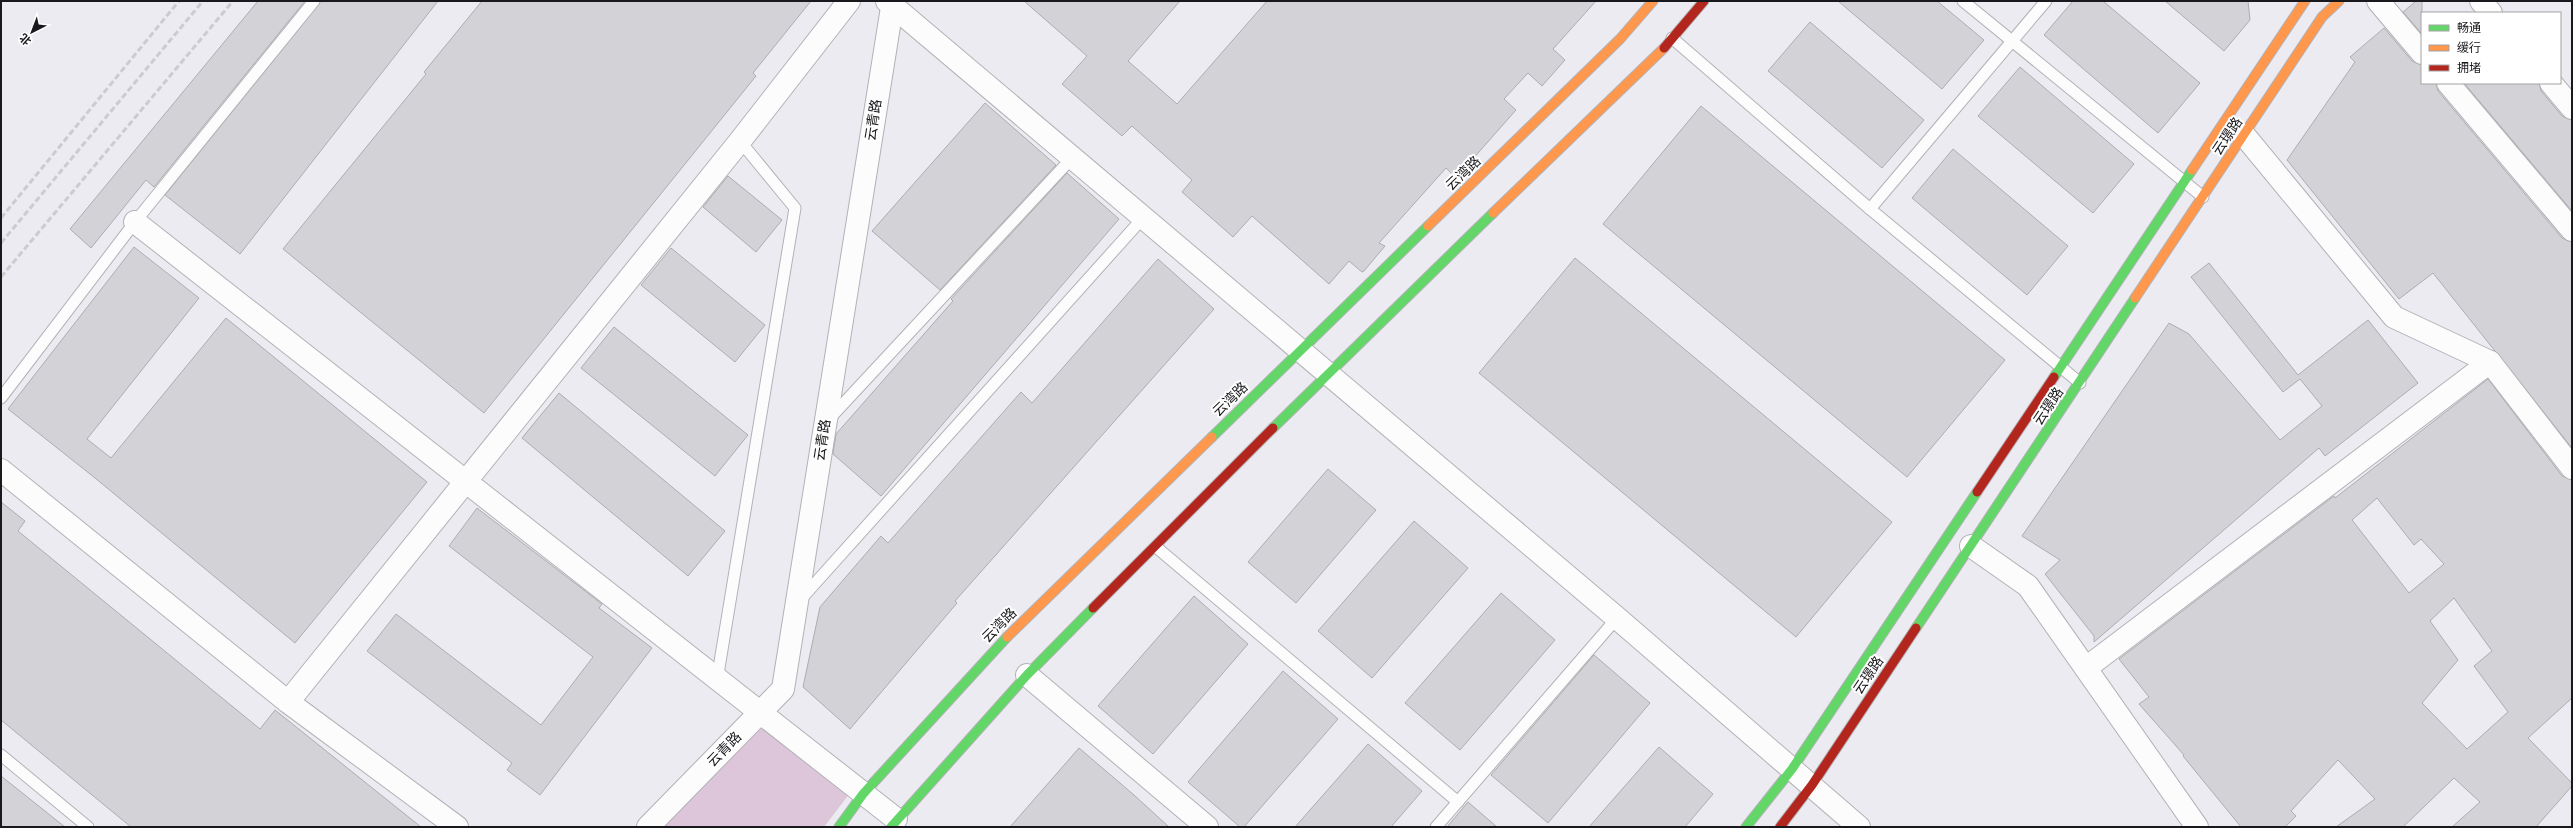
<svg xmlns="http://www.w3.org/2000/svg" width="2573" height="828" font-family="Quicksand,'Noto Sans SC',sans-serif">
<style>
.green{fill:#ddc6d9}
.building{fill:#d3d2d6;stroke:#adacb1;fill-rule:evenodd}
.lines{fill:none;stroke-linecap:round;stroke-linejoin:round}
.lane-casing{stroke:#b2b2b6;stroke-width:13}
.street-casing{stroke:#b2b2b6;stroke-width:24}
.fast-casing{stroke:#b2b2b6;stroke-width:11}
.slow-casing{stroke:#b2b2b6;stroke-width:11}
.jam-casing{stroke:#b2b2b6;stroke-width:11}
.lane{stroke:#fcfcfd;stroke-width:11}
.street{stroke:#fcfcfd;stroke-width:22}
.fast{stroke:#63d668;stroke-width:9}
.slow{stroke:#ff974d;stroke-width:9}
.jam{stroke:#b3261e;stroke-width:9}
.rail{stroke:#ccccce;stroke-width:3;stroke-dasharray:6 3;stroke-linecap:butt}
.labels{text-anchor:middle;stroke-width:4;stroke-linejoin:round;paint-order:stroke}
.street-label{font-size:14px;fill:#19191d;stroke:#fff}
</style>
<rect width="100%" height="100%" fill="#ebebf1"/>
<polygon class="green" points="762,724 850,793 824,827 660,827"/>
<g class="building">
<polygon points="258,1 305,1 154,187 146,180 91,248 70,229"/>
<polygon points="321,1 438,1 240,254 165,195"/>
<polygon points="482,1 811,1 753,73 756,76 484,413 283,249 426,74 424,72"/>
<polygon points="1024,1 1180,1 1128,61 1177,104 1267,1 1596,1 1553,49 1565,60 1542,86 1528,73 1504,99 1516,110 1456,178 1446,168 1379,243 1385,246 1364,271 1362,272 1349,261 1329,284 1252,216 1233,237 1182,192 1192,180 1132,126 1122,136 1062,84 1087,56"/>
<polygon points="1838,1 1937,1 1984,40 1942,89"/>
<polygon points="2073,1 2103,1 2200,83 2158,133 2044,35"/>
<polygon points="2165,1 2248,1 2250,20 2224,51"/>
<polygon points="2416,1 2422,1 2422,34 2403,12"/>
<polygon points="1810,22 1924,120 1882,168 1768,71"/>
<polygon points="2384,28 2412,61 2422,65 2422,83 2436,83 2438,91 2562,238 2572,242 2572,448 2433,273 2399,299 2287,160 2355,62 2350,57"/>
<polygon points="2020,67 2134,164 2093,213 1978,116"/>
<polygon points="2464,83 2539,83 2541,91 2562,116 2572,120 2572,211"/>
<polygon points="985,103 1056,165 940,290 872,231"/>
<polygon points="1701,106 2005,360 1907,477 1603,224"/>
<polygon points="1953,149 2068,246 2027,295 1912,198"/>
<polygon points="1067,173 1119,219 881,496 833,454 836,434 953,301 951,299"/>
<polygon points="728,176 782,220 756,252 703,207"/>
<polygon points="134,247 199,298 87,439 111,458 226,318 427,482 295,643 95,478 8,409"/>
<polygon points="671,248 765,325 735,362 641,285"/>
<polygon points="1575,258 1892,522 1796,637 1479,373"/>
<polygon points="1158,259 1214,309 955,601 957,603 850,729 803,687 820,607 881,536 888,543 1021,392 1032,403"/>
<polygon points="2209,263 2298,375 2368,320 2418,383 2325,456 2319,448 2094,642 2094,636 2045,574 2060,560 2022,536 2169,323 2189,334 2280,440 2322,406 2300,379 2283,392 2191,277"/>
<polygon points="614,327 748,435 715,476 581,368"/>
<path d="M2488,379L2562,476L2572,480V698L2528,738L2572,783V786L2536,827H2452L2480,802L2454,778L2403,827H2336L2375,799L2338,760L2291,811L2296,816L2285,827H2241L2183,756L2184,755L2139,704L2149,697L2119,659L2334,496L2335,498ZM2377,498L2414,545L2421,539L2444,564L2409,593L2352,520ZM2454,598L2492,651L2474,666L2508,712L2467,749L2422,703L2458,660L2430,621Z"/>
<polygon points="559,393 725,531 688,576 522,438"/>
<polygon points="1328,469 1376,510 1296,603 1248,562"/>
<polygon points="1,502 25,521 18,531 260,729 275,710 421,827 131,827 1,720"/>
<polygon points="477,508 602,604 599,608 652,648 540,795 507,770 512,763 367,651 396,614 541,725 593,657 449,546"/>
<polygon points="1414,521 1468,568 1372,678 1318,631"/>
<polygon points="1501,593 1555,640 1460,750 1405,703"/>
<polygon points="1194,596 1248,644 1153,754 1098,706"/>
<polygon points="1594,655 1650,703 1548,823 1491,775"/>
<polygon points="1283,671 1338,719 1244,827 1240,827 1188,782"/>
<polygon points="1368,744 1422,791 1391,827 1295,827"/>
<polygon points="1659,747 1713,794 1685,827 1589,827"/>
<polygon points="1079,748 1134,795 1169,827 1010,827"/>
<polygon points="1,776 65,827 1,827"/>
<polygon points="1468,802 1497,827 1447,827"/>
</g>
<g class="lines">
<g class="lane-casing">
<g id="lane">
<polyline points="1963,1 2203,197"/>
<polyline points="1672,38 1870,209 2046,1"/>
<polyline points="1870,209 2080,383"/>
<polyline points="1,398 135,222 314,1"/>
<polyline points="830,418 1071,159"/>
<polyline points="1156,547 1458,802"/>
<polyline points="801,599 1142,219"/>
<polyline points="717,680 795,208 740,141"/>
<polyline points="1,755 88,827"/>
<polyline points="1436,827 1617,618"/>
</g>
</g>
<g class="street-casing">
<g id="street">
<polyline points="887,1 1617,618 1859,827"/>
<polyline points="2378,1 2422,53"/>
<polyline points="2481,1 2491,13"/>
<polyline points="2448,83 2572,230"/>
<polyline points="2551,83 2572,108"/>
<polyline points="135,222 896,819"/>
<polyline points="2490,362 2572,468"/>
<polyline points="1,470 288,702"/>
<polyline points="1971,546 2028,586 2197,827"/>
<polyline points="2086,668 2490,362 2394,317 2244,135"/>
<polyline points="1027,675 1207,827"/>
<polyline points="457,827 288,702 740,141 849,1"/>
<polyline points="648,827 783,689 893,1"/>
</g>
</g>
<g class="fast-casing">
<g id="fast">
<polyline points="2054,377 2192,170"/>
<polyline points="1273,428 1493,213"/>
<polyline points="1212,437 1428,226"/>
<polyline points="1916,628 2135,298"/>
<polyline points="839,827 863,794 1007,637"/>
<polyline points="891,827 1027,675 1093,608"/>
<polyline points="1746,827 1792,769 1977,492"/>
</g>
</g>
<g class="slow-casing">
<g id="slow">
<polyline points="2192,170 2305,1"/>
<polyline points="1493,213 1664,48"/>
<polyline points="1428,226 1620,39 1653,1"/>
<polyline points="2135,298 2322,17 2339,1"/>
<polyline points="1007,637 1212,437"/>
</g>
</g>
<g class="jam-casing">
<g id="jam">
<polyline points="1664,48 1704,1"/>
<polyline points="1977,492 2054,377"/>
<polyline points="1093,608 1273,428"/>
<polyline points="1780,827 1812,785 1916,628"/>
</g>
</g>
<use href="#lane" class="lane"/>
<use href="#street" class="street"/>
<use href="#fast" class="fast"/>
<use href="#slow" class="slow"/>
<use href="#jam" class="jam"/>
<g class="rail">
<polyline points="1,218 179,1"/>
<polyline points="1,243 203,1"/>
<polyline points="1,277 233,1"/>
</g>
</g>
<g class="labels">
<g class="street-label">
<text transform="translate(873 120) rotate(-81)" y="5">云青路</text>
<text transform="translate(2227 136) rotate(-56)" y="5">云璟路</text>
<text transform="translate(1463 173) rotate(-44)" y="5">云湾路</text>
<text transform="translate(1230 399) rotate(-44)" y="5">云湾路</text>
<text transform="translate(2048 406) rotate(-56)" y="5">云璟路</text>
<text transform="translate(822 440) rotate(-81)" y="5">云青路</text>
<text transform="translate(999 625) rotate(-45)" y="5">云湾路</text>
<text transform="translate(1868 675) rotate(-56)" y="5">云璟路</text>
<text transform="translate(724 749) rotate(-46)" y="5">云青路</text>
</g>
</g>
<rect width="2573" height="828" fill="none" stroke="#19191d" stroke-width="4"/>
<rect x="2421" y="12" width="140" height="72" fill="#ffffff" stroke="#a3a3a5"/>
<rect x="2429" y="25" width="20" height="6" fill="#63d668" stroke="#a3a3a5"/>
<text x="2457" y="32" font-size="12" fill="#19191d">畅通</text>
<rect x="2429" y="45" width="20" height="6" fill="#ff974d" stroke="#a3a3a5"/>
<text x="2457" y="52" font-size="12" fill="#19191d">缓行</text>
<rect x="2429" y="65" width="20" height="6" fill="#b3261e" stroke="#a3a3a5"/>
<text x="2457" y="72" font-size="12" fill="#19191d">拥堵</text>
<g transform="translate(32 32) rotate(222)" stroke="#ffffff" stroke-width="3" paint-order="stroke">
<path d="M0-3L7 15L0 10L-7 15Z" fill="#19191d"/>
<text y="-6" font-size="11" font-weight="bold" text-anchor="middle" fill="#19191d">北</text>
</g>
</svg>
